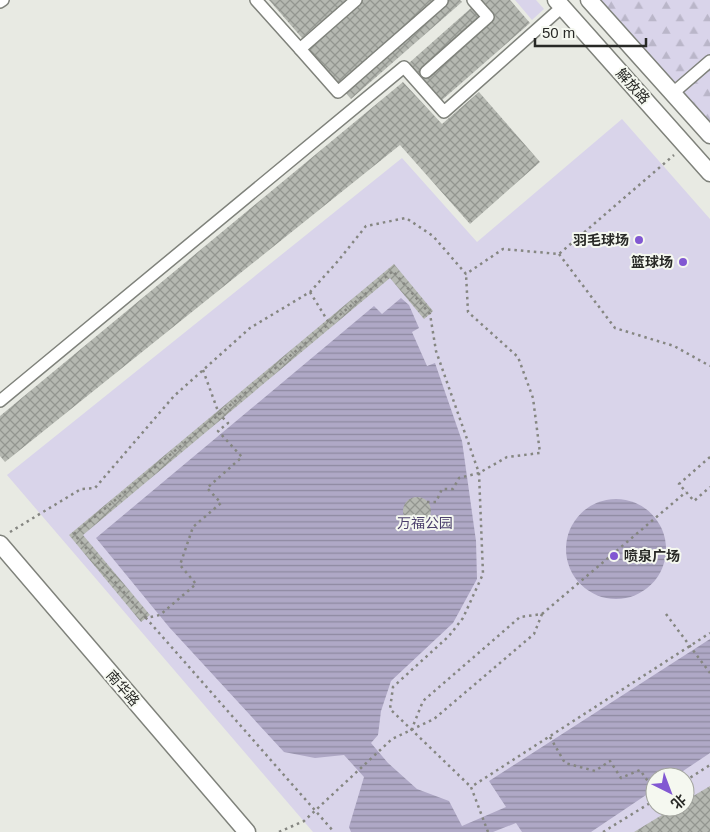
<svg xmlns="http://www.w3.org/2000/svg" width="710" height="832" font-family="Helvetica,'Noto Sans SC',sans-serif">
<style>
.forest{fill:url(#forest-firs)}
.park{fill:#d9d4ea;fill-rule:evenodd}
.water{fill:url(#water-rules)}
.building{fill:url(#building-cross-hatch)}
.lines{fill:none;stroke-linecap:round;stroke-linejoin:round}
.minor-casing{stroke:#7f827b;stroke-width:14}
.secondary-casing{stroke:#7f827b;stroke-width:19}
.path{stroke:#858681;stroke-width:2.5;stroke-dasharray:2.5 4;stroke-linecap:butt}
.minor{stroke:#fff;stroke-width:11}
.secondary{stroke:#fff;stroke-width:16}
.poi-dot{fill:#8258d2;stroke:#f5f8f0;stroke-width:2}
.labels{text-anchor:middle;stroke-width:4;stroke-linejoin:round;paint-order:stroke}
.street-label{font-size:14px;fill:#282926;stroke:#f5f8f0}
.poi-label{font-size:14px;font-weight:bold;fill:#282926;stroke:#f5f8f0;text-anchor:end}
.park-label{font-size:14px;fill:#4d416d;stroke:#f5f8f0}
</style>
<defs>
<pattern id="forest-firs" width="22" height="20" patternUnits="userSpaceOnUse" patternTransform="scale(1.25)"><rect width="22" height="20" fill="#d9d4ea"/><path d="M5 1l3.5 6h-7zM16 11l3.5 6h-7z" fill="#bab6c9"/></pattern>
<pattern id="water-rules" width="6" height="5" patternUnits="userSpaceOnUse" patternTransform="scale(1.25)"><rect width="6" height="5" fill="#afa8c6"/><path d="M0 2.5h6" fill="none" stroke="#8e89a1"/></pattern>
<pattern id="building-cross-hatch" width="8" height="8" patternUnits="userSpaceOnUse" patternTransform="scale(1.25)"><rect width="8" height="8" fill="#b5b8b1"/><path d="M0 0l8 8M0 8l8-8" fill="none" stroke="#939690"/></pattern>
</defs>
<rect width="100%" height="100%" fill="#e8eae3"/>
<polygon class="forest" points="589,0 710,0 710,135"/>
<g class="park">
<polygon points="515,0 536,0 544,9 532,20"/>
<path d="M622,119L710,219V832H313L7,475L402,158L477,242ZM655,777H685V807H655Z"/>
</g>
<g class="water">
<polygon points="401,298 409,305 419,328 412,332 427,366 435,363 462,441 476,541 477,579 453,623 391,681 381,711 378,735 371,743 388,763 417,789 449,801 462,826 506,807 489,781 710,639 710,753 674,777 655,777 655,789 591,832 522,832 516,823 493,832 351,832 349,827 364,777 344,755 315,758 284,752 169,627 96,538 374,306 382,314"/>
<circle cx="616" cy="549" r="50"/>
</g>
<g class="building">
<polygon points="269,0 346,0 302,38"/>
<polygon points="363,0 460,0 462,2 351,99 307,49"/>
<polygon points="480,0 510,0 530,23 442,100 409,63"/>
<polygon points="403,82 442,124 479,92 540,162 470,224 400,145 5,462 0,456 0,416"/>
<polygon points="394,264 433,311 430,314 424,319 390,278 83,535 150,615 141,622 69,535"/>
<circle cx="417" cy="511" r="14"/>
<polygon points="710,786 710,832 634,832 675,807 685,807 685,801"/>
</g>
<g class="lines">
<g class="minor-casing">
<g id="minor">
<polyline points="256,0 300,49 356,0"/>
<polyline points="0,2 3,0"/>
<polyline points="300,49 338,92 442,1"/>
<polyline points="426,72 488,17 473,0"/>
<polyline points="673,93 710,61"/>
<polyline points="0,401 404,67 444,112 562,7"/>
</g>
</g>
<g class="secondary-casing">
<g id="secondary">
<polyline points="556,0 710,173"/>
<polyline points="589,0 710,135"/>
<polyline points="0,544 247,832"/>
</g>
</g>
<g class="path">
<polyline points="559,254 615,328 674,346 710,366"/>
<polyline points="310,292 329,323"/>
<polyline points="203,370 219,414 228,423 218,431 242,457 207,488 221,503 193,527 180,565 196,584 160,615 146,618 334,832"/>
<polyline points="710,457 679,484 694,501 710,487"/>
<polyline points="427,502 436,502 442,489 453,489 459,478 479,473 507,457 540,453 533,398 518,357 468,312 466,274"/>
<polyline points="10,532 81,489 95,488 174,396 250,328 310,292 338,261 366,226 406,218 433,236 466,274 503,249 559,254 674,155"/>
<polyline points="542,614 686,492"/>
<polyline points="666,614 710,673"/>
<polyline points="146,618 74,534 393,271 430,314 436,351 479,473 483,574 463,618 449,636 393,687 390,709 471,787"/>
<polyline points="550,737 565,763 595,771 610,761 621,778 640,770 655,791"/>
<polyline points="685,781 710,765"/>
<polyline points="279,832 304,821 392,739 434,719 534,634 542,614 520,617 423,701 411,731"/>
<polyline points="488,832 471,787 710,633"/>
<polyline points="603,832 655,800"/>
</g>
<use href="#minor" class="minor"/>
<use href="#secondary" class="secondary"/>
</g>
<g class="poi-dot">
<circle cx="639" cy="240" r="5"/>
<circle cx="683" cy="262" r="5"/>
<circle cx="614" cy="556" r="5"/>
</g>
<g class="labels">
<g class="street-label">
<text transform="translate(633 86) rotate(48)" y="5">解放路</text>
<text transform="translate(123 688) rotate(49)" y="5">南华路</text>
</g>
<g class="poi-label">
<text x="629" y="245">羽毛球场</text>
<text x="673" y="267">篮球场</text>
<text x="624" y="561" text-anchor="start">喷泉广场</text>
</g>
<g class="park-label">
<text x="425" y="528">万福公园</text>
</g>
</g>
<g transform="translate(670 792) rotate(138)"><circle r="24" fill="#f5f8f0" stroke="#a3a59f"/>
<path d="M0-4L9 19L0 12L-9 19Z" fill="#8258d2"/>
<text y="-8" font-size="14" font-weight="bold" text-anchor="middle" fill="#282926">北</text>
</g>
<path d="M535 38v8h111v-8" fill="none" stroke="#282926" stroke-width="2.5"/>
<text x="542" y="38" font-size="15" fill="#282926" stroke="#f5f8f0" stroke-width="4" paint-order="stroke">50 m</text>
</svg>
